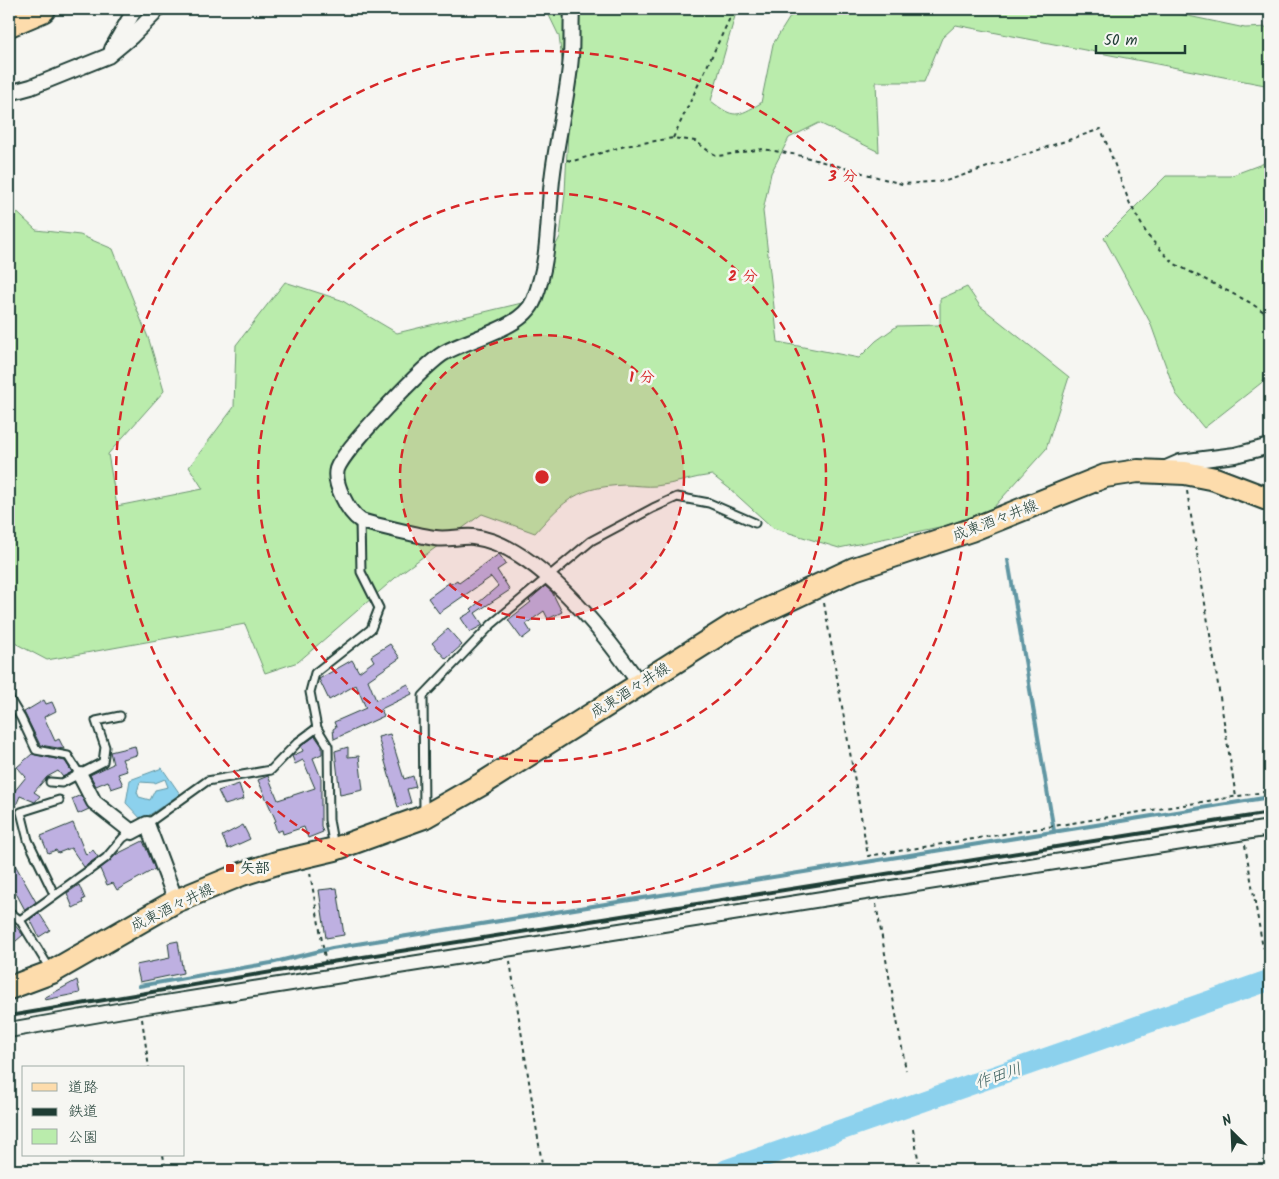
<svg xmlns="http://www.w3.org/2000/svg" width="1279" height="1179" font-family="Kalam,'Klee One',sans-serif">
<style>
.green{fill:#baecac;stroke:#6c9470}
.water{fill:#8cd1ed;stroke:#6096a3;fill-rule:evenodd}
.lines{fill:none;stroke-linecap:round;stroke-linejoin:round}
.stream{stroke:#6096a3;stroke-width:4}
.river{stroke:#8cd1ed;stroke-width:21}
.building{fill:#beb0e1;stroke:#1f3d34}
.service-casing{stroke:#1f3d34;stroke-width:11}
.minor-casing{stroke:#1f3d34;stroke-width:18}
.primary-casing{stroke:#1f3d34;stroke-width:26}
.motorway-casing{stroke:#1f3d34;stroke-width:30}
.path{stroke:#1f3d34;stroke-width:2;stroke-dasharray:4 4;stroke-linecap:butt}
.service{stroke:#f6f6f2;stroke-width:7}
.minor{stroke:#f6f6f2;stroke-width:14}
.primary{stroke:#fddcac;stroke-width:22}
.motorway{stroke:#fddcac;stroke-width:26}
.rail{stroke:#1f3d34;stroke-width:4}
.ring{fill:none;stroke:#d62828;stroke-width:2.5;stroke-dasharray:9 6}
.poi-dot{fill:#c8321e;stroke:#f6f6f2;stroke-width:2}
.labels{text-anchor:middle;stroke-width:5;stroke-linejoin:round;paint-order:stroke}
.street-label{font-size:15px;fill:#1f3d34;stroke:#f6f6f2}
.poi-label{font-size:15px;font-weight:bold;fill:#1f3d34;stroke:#f6f6f2;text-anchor:start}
.water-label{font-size:16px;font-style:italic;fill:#355b59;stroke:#f6f6f2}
.centre{fill:#d62828;stroke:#f6f6f2;stroke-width:2.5}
.ring-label{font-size:15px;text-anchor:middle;font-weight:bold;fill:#d62828;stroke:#f6f6f2;stroke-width:5;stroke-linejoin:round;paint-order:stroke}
</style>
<rect width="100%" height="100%" fill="#f6f6f2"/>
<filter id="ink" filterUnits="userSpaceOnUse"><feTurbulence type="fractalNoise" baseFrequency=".02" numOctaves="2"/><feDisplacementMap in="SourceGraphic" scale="10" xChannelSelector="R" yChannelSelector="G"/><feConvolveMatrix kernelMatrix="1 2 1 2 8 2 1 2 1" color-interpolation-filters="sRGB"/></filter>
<g filter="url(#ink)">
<g class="green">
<path d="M546,9H737L711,101C734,119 737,117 761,103L773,44L795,9H1155L1245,28L1270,27V86L956,25L942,38L924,82H876L879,152L819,123L789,138L771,173L763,211L778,342L859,358L876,341L897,326L940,325V299L967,287L980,306L1069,377L1046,449L993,508L949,525L839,548L773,528L730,489L712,475C693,477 675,484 656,486C646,487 635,485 625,485C578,487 565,499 535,533L482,514L402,572L298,662L265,673L245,624L47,660L9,640V205L36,230L80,235L113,249L149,340L164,391L108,454L117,506L203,489L189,467L234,407L236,345L285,282L341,300L397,333L526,302L560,237L565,193L568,130L566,93L559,36Z"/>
<polygon points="1270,161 1270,376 1204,428 1176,394 1150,322 1104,238 1166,176 1230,176"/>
</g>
<path class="water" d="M162,768L180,794L142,820L126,803L130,780ZM165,779L168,787L155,790L150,800L139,797L137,792L140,782L155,783Z"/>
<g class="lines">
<g class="stream">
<polyline points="1008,560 1054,831"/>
<polyline points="139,986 271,963 332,948 1270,797"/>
</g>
<polyline class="river" points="726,1170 1270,980"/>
</g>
<g class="building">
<polygon points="499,554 506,564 497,570 510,590 475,613 483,625 470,632 461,618 473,611 471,609 498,586 491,577 439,613 428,598 450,582 451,584 457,580 459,583"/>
<polygon points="545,586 552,592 562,612 548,619 544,611 526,624 531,632 522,639 508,620 531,602 529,600"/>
<polygon points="448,629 462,645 446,659 432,643"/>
<polygon points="390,644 400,658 368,680 376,700 408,684 412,694 381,709 384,716 334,739 333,729 336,727 334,722 366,708 356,685 329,700 319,679 352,660 359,672 374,661 371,656"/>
<polygon points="44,700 46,704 52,702 56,711 44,717 55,741 59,739 64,749 40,745 24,712"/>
<polygon points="390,734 404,779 413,776 416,787 407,789 411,803 398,807 378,737"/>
<polygon points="315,736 322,746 322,754 313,758 321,778 321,826 323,832 308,838 304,827 283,834 282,830 277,832 274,822 276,821 258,780 268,776 278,800 315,788 303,760 295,764 292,756 303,751 301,746"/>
<polygon points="135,746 137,755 122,759 127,771 118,774 123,785 111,789 108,781 96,786 90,775 113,764 110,752"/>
<polygon points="348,747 348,757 359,756 363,790 340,795 335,751"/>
<polygon points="32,754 65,761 72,772 63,777 58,771 47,777 34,792 40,796 35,802 20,796 9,822 9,798 26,777 17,767"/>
<polygon points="239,784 244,799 225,805 218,791"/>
<polygon points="81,795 89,809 78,814 72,799"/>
<polygon points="73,823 86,855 93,850 98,857 84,867 71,848 58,853 56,850 48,853 41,836"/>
<polygon points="243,825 250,839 228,849 222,836"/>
<polygon points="143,841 155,869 117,890 113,883 107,885 100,869 117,854"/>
<polygon points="9,854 36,902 25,910 9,880"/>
<polygon points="79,885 85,899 82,900 83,903 73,908 67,893"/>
<polygon points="337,888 344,935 326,938 319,890"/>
<polygon points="39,913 50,930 39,937 30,919"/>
<polygon points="9,918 23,935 9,947"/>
<polygon points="178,941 183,973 140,982 136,965 170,958 168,943"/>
<polygon points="77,980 80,993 45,1000 44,998"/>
</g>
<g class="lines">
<g class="service-casing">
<g id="service">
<polyline points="9,698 21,718 36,750 68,756 80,775"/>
<polyline points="50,782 62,783 103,762 105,747 96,721 120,716"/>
<polyline points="424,811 423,696 492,624 591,541 653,508 677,497 709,503 755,523"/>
<polyline points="147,824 207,781 271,770 298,742 317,728"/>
<polyline points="334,847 329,820 328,746 317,728 310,692 315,673 371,629 379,608 361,572 360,520"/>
<polyline points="54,894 28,840 21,812 59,800"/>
<polyline points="9,912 20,920"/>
<polyline points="50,969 20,920 106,858 123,838 132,832"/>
</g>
</g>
<g class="minor-casing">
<g id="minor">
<path d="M572,9C571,25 572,41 571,57C568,95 558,133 553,172C547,215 551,258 534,300C522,329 470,338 444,353C425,364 344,449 337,469C333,483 348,512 360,520C364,523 426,537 435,538C447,540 460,536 473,537C536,544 605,634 639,683"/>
<polyline points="112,49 135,9"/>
<polyline points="9,93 31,87 108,56 132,36 154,14 156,9"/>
<polyline points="1164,469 1180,462 1235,455 1270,446"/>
<polyline points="80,775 94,802 132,832 147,824 176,901"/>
<polyline points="9,1030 140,1007 1270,828"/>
</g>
</g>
<g class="primary-casing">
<polyline id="primary" points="9,988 52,972 176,901 242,874 280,862 335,849 424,817 482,784 732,626 854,569 971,530 1105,476 1138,471 1185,473 1215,479 1270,500"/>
</g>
<g class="motorway-casing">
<polyline id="motorway" points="9,23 42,9"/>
</g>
<g class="path">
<polyline points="673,138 729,20 730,9"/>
<polyline points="567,160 573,161 625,146 673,138 695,141 710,152 718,156 763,149 798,155 902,184 946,181 1101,129 1130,204 1148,236 1173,263 1249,302 1270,316"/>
<polyline points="1187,491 1236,797"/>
<polyline points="824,603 868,856 1270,791"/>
<polyline points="1245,845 1263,948"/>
<polyline points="310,873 326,964"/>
<polyline points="876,904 906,1070"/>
<polyline points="510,961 543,1170"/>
<polyline points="142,1019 149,1068"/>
<polyline points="913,1129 920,1170"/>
<polyline points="163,1155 166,1170"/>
</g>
<use href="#service" class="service"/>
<use href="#minor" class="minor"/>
<use href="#primary" class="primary"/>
<use href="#motorway" class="motorway"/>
<polyline class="rail" points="9,1016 325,963 1270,813"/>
</g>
</g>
<circle cx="542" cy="477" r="142" fill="#d62828" fill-opacity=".12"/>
<g class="ring">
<circle cx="542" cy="477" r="142"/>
<circle cx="542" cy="477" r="284"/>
<circle cx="542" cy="477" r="426"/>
</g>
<rect class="poi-dot" x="225" y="863" width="10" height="10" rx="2.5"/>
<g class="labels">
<g class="street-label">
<text transform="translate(995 520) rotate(-21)" y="5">成東酒々井線</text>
<text transform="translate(630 690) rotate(-32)" y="5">成東酒々井線</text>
<text transform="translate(172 907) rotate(-26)" y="5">成東酒々井線</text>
</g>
<g class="poi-label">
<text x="240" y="873">矢部</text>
</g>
<g class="water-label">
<text transform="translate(998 1075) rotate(-19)" y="6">作田川</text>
</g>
</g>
<circle cx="542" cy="477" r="8" class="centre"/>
<g class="ring-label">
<text x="843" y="181">3 分</text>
<text x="743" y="281">2 分</text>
<text x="642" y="382">1 分</text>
</g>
<rect width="1279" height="1179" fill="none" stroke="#f6f6f2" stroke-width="30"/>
<rect x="15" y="15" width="1249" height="1149" fill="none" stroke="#1f3d34" stroke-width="2" filter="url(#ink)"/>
<rect x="22" y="1066" width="162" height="90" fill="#f6f6f2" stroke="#a0aca6"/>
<rect x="32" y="1083" width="25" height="8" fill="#fddcac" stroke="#a0aca6"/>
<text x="68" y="1092" font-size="15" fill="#1f3d34">道路</text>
<rect x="32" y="1108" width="25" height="8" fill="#1f3d34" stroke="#a0aca6"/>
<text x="68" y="1116" font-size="15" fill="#1f3d34">鉄道</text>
<rect x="32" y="1129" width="25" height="15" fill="#baecac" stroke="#a0aca6"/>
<text x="68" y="1142" font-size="15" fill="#1f3d34">公園</text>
<g transform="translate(1232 1132) rotate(336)" stroke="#f6f6f2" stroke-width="4" paint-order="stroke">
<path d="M0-4L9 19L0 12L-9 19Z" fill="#1f3d34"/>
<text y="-8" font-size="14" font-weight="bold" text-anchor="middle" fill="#1f3d34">N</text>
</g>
<path d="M1096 45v8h89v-8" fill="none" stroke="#1f3d34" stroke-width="2.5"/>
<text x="1104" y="45" font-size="15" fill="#1f3d34" stroke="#f6f6f2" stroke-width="4" paint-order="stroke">50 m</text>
</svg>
